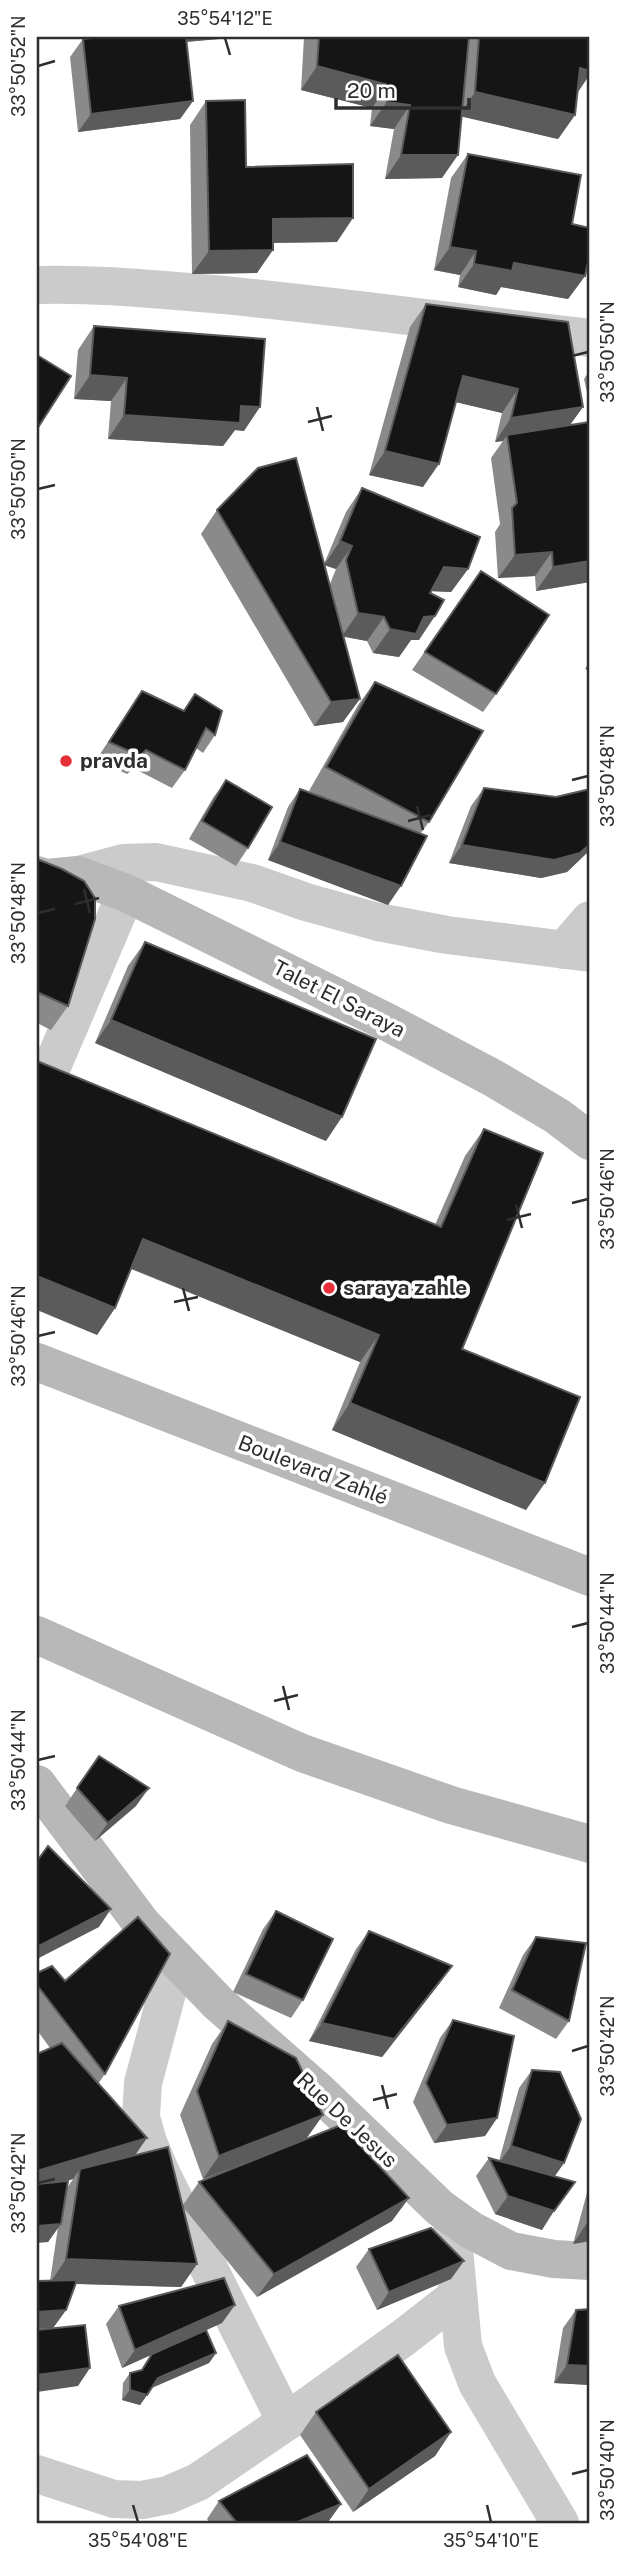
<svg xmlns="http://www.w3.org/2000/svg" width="627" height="2560" font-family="'Public Sans',sans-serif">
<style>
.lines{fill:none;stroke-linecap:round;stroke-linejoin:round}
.street{stroke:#cbcbcb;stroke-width:38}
.secondary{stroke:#b8b8b8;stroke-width:38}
.wall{fill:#8a8a8a;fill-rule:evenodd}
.shaded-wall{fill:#5b5b5b}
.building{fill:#151515;stroke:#5b5b5b;stroke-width:2}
.ticks{fill:none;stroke:#2e2e2e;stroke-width:2.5}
.poi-dot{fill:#e5303a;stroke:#fff;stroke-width:2.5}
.labels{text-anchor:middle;stroke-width:7;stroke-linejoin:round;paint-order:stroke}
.poi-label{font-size:21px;font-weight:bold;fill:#2e2e2e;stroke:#fff;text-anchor:start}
.street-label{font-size:21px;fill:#2e2e2e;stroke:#fff}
.neatline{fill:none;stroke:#2e2e2e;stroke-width:2.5}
.ticks-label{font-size:18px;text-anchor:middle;fill:#2e2e2e}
</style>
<rect width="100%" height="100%" fill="#fff"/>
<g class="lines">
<g class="street">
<path d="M37,285C99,283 161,290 224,295C346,307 468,324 590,338"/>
<polyline points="78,875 123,863 156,862 252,883 306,902 378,922 447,935 590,953"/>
<polyline points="564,950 590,920"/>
<polyline points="37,1066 51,1069 126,893"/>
<polyline points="176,1959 143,2083 141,2117 148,2142 161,2173 286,2422"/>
<polyline points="451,2216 463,2346 477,2383 560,2523"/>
<polyline points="37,2474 114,2499 142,2500 168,2495 198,2482 286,2422 403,2338 457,2296"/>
</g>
<g class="secondary">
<polyline points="37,875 46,878 78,875 126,893 389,1023 493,1078 557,1116 590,1141"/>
<polyline points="37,1362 590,1577"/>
<polyline points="37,1635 302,1753 451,1805 590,1844"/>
<polyline points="37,1784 142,1924 218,2003 317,2090 440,2208 471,2230 511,2251 554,2259 590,2261"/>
</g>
</g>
<g class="wall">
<polygon points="99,37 241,37 186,42 193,101 180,119 78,132 70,57 83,39"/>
<polygon points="304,37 590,37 590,74 577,93 575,115 558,139 462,116 442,178 385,179 394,129 370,126 372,108 301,90"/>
<polygon points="206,101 246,167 337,242 273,243 257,273 192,274 190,125"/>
<polygon points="468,154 572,224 585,276 568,299 501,287 496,295 458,287 460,275 434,270 451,178"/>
<polygon points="426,304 583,407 570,425 590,582 536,591 535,576 498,578 495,532 500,524 491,458 503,441 495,442 502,413 456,402 423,487 369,475 410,327"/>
<polygon points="94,326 244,431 235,430 223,446 108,439 111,401 74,399 78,350"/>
<polygon points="590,370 590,406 584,379"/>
<path d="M362,488L468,569L451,592L432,591L419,640H411L399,657L373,653L367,641L344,637L343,722L314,726L201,534L217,510L324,564L346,512ZM324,565L336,569L330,584Z"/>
<polygon points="481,571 496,694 483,712 412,670"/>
<polygon points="590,660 590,672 585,669"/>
<polygon points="375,682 429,822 420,834 388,905 268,860 288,807 300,789 317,795 309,791 358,705"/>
<polygon points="142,691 183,711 215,735 203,753 196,748 185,770 172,788 133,768 127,774 96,760"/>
<polygon points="226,780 248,848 236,866 189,839 213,798"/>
<polygon points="484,788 556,797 590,789 590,850 567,872 541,878 449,863 471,806"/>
<polygon points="37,859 68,1006 51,1030 37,1023"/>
<polygon points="145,942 326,1141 95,1043 128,966"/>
<polygon points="37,1061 435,1225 465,1156 484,1129 462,1349 526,1510 332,1430 360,1362 131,1269 115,1308 97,1335"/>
<polygon points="99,1756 136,1806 95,1841 65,1806"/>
<polygon points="276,1911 303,2000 291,2018 233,1992 263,1929"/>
<polygon points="369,1931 452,1966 439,1984 382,2057 309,2041 356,1949"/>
<polygon points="536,1937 569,2021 556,2039 499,2008 523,1955"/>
<path d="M37,1973L105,2074L98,2084L135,2155L183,2205L199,2182L392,2221L257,2297L183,2207L197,2264L181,2287L75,2284L66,2310L53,2328L50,2281L58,2227L48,2242L50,2048L37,2030ZM73,2179L67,2188L64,2181Z"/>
<polygon points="453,2020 497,2118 485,2136 434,2143 413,2102 440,2038"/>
<polygon points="228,2021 323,2115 306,2139 203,2179 180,2115 212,2044"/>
<polygon points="532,2070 564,2163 555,2176 542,2230 495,2214 476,2176 489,2158 499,2161 519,2088"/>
<polygon points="590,2182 590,2241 573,2244"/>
<polygon points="369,2249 451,2279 377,2310 356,2267"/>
<polygon points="119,2306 222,2323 206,2330 216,2353 209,2363 152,2388 140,2405 122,2400 123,2383 130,2373 141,2371 151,2355 122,2368 106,2324"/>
<polygon points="576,2310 590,2385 554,2383 563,2328"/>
<polygon points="316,2412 451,2432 435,2456 353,2512 300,2435"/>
<polygon points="219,2501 341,2504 328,2522 325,2523 210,2523 207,2519"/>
</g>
<g class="shaded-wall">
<polygon points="188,37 241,37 184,42"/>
<polygon points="317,66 388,85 372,108 301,90"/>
<polygon points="580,68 590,71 590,74 576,95"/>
<polygon points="475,92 575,115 558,139 459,116"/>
<polygon points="193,101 180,119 78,132 91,114"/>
<polygon points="387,102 410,105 394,129 370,126"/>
<polygon points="401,155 458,155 442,178 385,179"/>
<polygon points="353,218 337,242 256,243 273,219"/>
<polygon points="450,247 476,251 460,275 434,270"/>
<polygon points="273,250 257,273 192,274 209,251"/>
<polygon points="514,263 585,276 568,299 501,287 496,295 458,287 474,264"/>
<polygon points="90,375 127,378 111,401 74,399"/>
<polygon points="463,376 518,389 502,413 447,400"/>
<polygon points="241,406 260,407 244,431 235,430 223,446 108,439 124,415"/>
<polygon points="583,407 566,430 507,435 503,441 495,442 511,418"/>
<polygon points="385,451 439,464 423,487 369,475"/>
<polygon points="340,541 352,546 336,569 324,565"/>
<polygon points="552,552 535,576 498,578 515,555"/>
<polygon points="590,561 590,582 536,591 553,567"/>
<polygon points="444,567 468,569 451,592 427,591"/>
<polygon points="358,613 384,617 367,641 342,636"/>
<polygon points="435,616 419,640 411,640 399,657 373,653 390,629 424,617"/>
<polygon points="360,699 343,722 314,726 331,702"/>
<polygon points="146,750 133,768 127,774 140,756"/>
<polygon points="280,842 401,886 388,905 268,860"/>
<polygon points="590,844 590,850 567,872 541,878 449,863 462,845"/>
<polygon points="111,1020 342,1117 326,1141 95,1043"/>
<polygon points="143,1239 379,1335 360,1362 125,1266"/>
<polygon points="37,1276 115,1308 97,1335 37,1310"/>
<polygon points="350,1403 545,1483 526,1510 332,1430"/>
<polygon points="149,1788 136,1806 95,1841 108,1823"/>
<polygon points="111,1909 99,1927 37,1959 37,1947"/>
<polygon points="452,1966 439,1984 382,2057 309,2041 322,2023"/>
<polygon points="323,2115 306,2139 203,2179 219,2156"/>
<polygon points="497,2118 485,2136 434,2143 447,2125"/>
<polygon points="147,2138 131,2161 80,2169 73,2179 37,2190 37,2171"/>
<polygon points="511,2146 564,2163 551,2181 498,2164"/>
<polygon points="508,2196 554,2211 542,2230 495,2214"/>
<polygon points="409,2198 392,2221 257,2297 274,2274"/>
<polygon points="589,2220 590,2220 590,2241 573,2244"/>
<polygon points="61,2224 48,2242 37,2243 37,2226"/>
<polygon points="66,2259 197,2264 181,2287 50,2283"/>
<polygon points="464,2261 451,2279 377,2310 389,2292"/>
<polygon points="235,2305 222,2323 122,2368 135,2350"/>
<polygon points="66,2310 53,2328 37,2329 37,2312"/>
<polygon points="216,2353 209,2363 151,2388 158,2378"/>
<polygon points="567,2365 590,2366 590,2385 554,2383"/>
<polygon points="90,2368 78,2386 37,2392 37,2375"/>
<polygon points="130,2390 147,2395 140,2405 122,2400"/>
<polygon points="451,2432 435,2456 353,2512 369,2489"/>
<polygon points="341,2504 328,2522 325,2523 295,2523"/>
</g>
<g class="building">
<polygon points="99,37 186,37 193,101 91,114 83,39"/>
<polygon points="319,37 469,37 458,155 401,155 410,105 387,102 388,85 317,66"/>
<polygon points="479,37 590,37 590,71 580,68 575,115 475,92"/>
<polygon points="245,100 246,167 353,164 353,218 273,219 273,250 209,251 206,101"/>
<polygon points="468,154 581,175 572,224 590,228 590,252 585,276 514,263 512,271 474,264 476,251 450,247"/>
<polygon points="426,304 568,322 583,407 511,418 518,389 463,376 439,464 385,451"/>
<polygon points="94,326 265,339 260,407 241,406 240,423 124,415 127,378 90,375"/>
<polygon points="37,355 71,376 37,429"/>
<polygon points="590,422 590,561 553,567 552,552 515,555 512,508 517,503 507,435"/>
<polygon points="296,458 360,699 331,702 217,510 258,468"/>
<polygon points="362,488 480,537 468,569 444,567 430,593 444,600 435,616 424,617 416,634 390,629 384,617 358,613 346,560 352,546 340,541"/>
<polygon points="481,571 549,615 496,694 425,652"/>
<polygon points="375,682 483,731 429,822 326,767"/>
<polygon points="142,691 184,711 195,694 222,711 215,735 206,728 185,770 146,750 140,756 109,742"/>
<polygon points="226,780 272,807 248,848 202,821"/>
<polygon points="484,788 556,797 590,789 590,844 580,853 554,860 462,845"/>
<polygon points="300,789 427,836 401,886 280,842"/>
<polygon points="37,859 62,869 84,881 95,898 95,919 68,1006 37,992"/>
<polygon points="145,942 376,1039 342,1117 111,1020"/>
<polygon points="37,1061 441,1227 484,1129 543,1153 462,1349 580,1397 545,1483 350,1403 379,1335 143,1239 115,1308 37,1276"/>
<polygon points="99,1756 149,1788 108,1823 77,1788"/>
<polygon points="48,1846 111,1909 37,1947 37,1861"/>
<polygon points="276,1911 333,1939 303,2000 246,1974"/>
<polygon points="138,1917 170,1954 105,2074 37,1985 37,1973 52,1966 65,1981"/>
<polygon points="369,1931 452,1966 394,2039 322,2023"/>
<polygon points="536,1937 586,1943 569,2021 512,1990"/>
<polygon points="453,2020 514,2036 497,2118 447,2125 426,2083"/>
<polygon points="228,2021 296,2058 323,2115 219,2156 197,2091"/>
<polygon points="62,2043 147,2138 37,2171 37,2054"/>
<polygon points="532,2070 560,2072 581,2119 564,2163 511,2146"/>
<polygon points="341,2125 409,2198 274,2274 199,2182"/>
<polygon points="168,2147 197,2264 66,2259 80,2169"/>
<polygon points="489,2158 575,2182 554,2211 508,2196"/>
<polygon points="68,2181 61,2224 37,2226 37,2184"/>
<polygon points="431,2228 464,2261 389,2292 369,2249"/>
<polygon points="224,2278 235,2305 135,2350 119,2306"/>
<polygon points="77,2280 66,2310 37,2312 37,2281"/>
<polygon points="590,2309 590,2366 567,2365 576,2310"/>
<polygon points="85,2325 90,2368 37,2375 37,2330"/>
<polygon points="206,2330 216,2353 158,2378 147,2395 130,2390 130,2373 142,2370 152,2354"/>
<polygon points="398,2355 451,2432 369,2489 316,2412"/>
<polygon points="307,2455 341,2504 295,2523 237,2523 219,2501"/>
</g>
<path class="ticks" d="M225,38L230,55M38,66L55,61M572,356L588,352M317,407L323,431M308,422L332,416M38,489L55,485M572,780L588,776M417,806L423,830M408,821L431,815M84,889L90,913M75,904L99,898M38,913L55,909M572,1203L588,1199M516,1205L522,1228M507,1220L531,1214M183,1288L189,1311M174,1302L198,1297M38,1336L55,1332M572,1627L588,1623M283,1686L289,1710M274,1701L298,1695M38,1760L55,1756M572,2051L588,2046M382,2085L388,2109M373,2100L397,2094M38,2183L55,2179M572,2474L588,2470M133,2505L138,2522M487,2505L491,2522"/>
<g class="poi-dot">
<circle cx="66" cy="761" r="7"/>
<circle cx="329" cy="1288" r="7"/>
</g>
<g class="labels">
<g class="poi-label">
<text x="80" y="768">pravda</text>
<text x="343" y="1295">saraya zahle</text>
</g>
<g class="street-label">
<text transform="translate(339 999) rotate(27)" y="7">Talet El Saraya</text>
<text transform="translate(313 1470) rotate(21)" y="7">Boulevard Zahlé</text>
<text transform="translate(347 2120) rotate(43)" y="7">Rue De Jesus</text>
</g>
</g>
<rect width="627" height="2560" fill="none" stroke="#ffffff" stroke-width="77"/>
<path d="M336 98v10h133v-10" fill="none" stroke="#2e2e2e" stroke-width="3.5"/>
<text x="347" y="98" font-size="21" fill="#2e2e2e" stroke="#ffffff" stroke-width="5" paint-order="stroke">20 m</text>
<rect x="38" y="38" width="550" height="2484" class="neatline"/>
<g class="ticks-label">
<text x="225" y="25">35°54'12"E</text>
<text transform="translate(19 66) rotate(-90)" y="6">33°50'52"N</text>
<text transform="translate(608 352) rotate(-90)" y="6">33°50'50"N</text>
<text transform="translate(19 489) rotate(-90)" y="6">33°50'50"N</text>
<text transform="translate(608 776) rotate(-90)" y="6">33°50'48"N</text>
<text transform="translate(19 913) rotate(-90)" y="6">33°50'48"N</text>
<text transform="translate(608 1199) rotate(-90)" y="6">33°50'46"N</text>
<text transform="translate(19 1336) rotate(-90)" y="6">33°50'46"N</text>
<text transform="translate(608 1623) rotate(-90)" y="6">33°50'44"N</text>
<text transform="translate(19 1760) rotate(-90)" y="6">33°50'44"N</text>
<text transform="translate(608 2046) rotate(-90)" y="6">33°50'42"N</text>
<text transform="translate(19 2183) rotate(-90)" y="6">33°50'42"N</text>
<text transform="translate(608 2470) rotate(-90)" y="6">33°50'40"N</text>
<text x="138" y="2547">35°54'08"E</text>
<text x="491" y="2547">35°54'10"E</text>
</g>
</svg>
